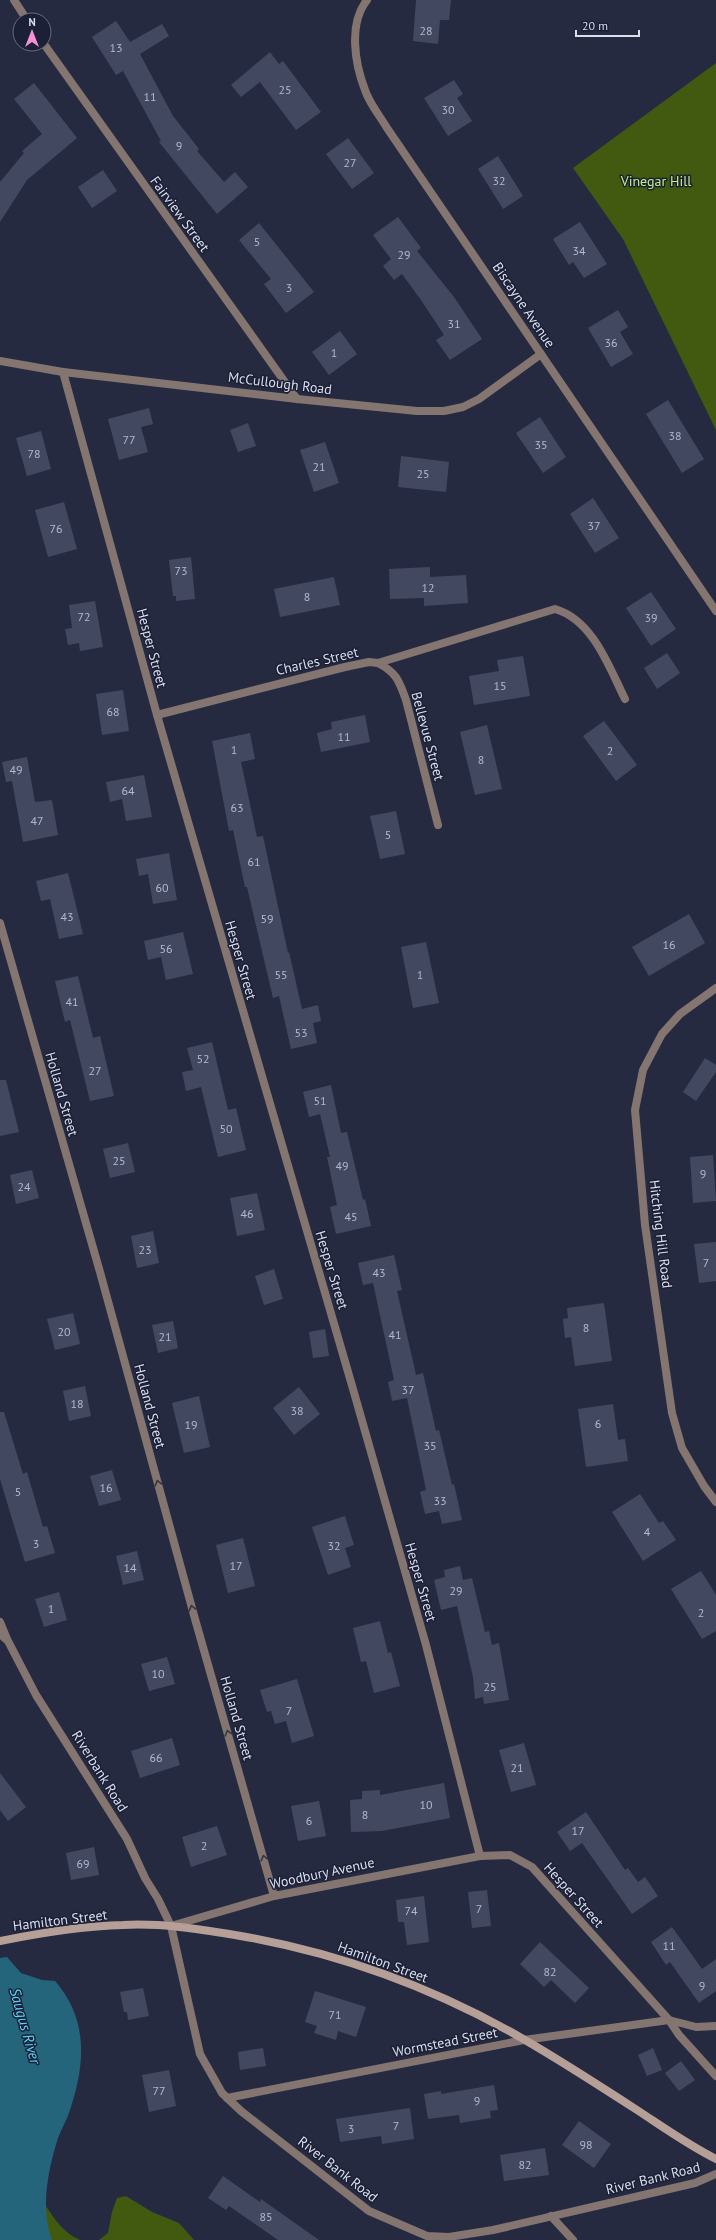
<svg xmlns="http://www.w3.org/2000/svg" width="716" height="2240" font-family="'PT Sans',sans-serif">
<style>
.green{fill:#415a10}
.water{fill:#25657b}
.building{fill:#434861}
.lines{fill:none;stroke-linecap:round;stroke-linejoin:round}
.street{stroke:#847570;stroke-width:8}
.secondary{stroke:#b69f97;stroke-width:8}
.oneway{stroke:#363544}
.labels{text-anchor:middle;stroke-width:3;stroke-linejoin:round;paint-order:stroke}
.number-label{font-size:12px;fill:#b4b8ca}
.park-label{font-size:14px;fill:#c2f17e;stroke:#1c2036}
.street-label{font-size:14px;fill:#dadeed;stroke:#1c2036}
.water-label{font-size:15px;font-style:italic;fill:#5ad3fc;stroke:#1c2036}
</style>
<rect width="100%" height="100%" fill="#262a41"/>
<g class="green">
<polygon points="716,63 716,430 623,239 573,168"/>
<polygon points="126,2196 152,2212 179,2223 194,2240 99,2240 108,2233 112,2212 117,2198"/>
<path d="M45,2205C55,2219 63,2233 80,2240H51L45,2217Z"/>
</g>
<path class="water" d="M7,1957L21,1973L42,1980L55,1981C89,2020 85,2065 70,2110C67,2120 61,2129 58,2138C48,2170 40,2208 52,2240H0V1958Z"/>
<g class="building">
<polygon points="416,0 451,0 449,20 440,20 438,44 413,41"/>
<polygon points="116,21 130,42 162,24 169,36 140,54 173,116 199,149 197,151 224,182 235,172 248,187 217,214 159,142 161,141 123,71 116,75 92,37"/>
<polygon points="270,52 279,64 283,61 321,112 296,130 260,82 241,97 231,85"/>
<polygon points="454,80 463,94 457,98 472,121 448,136 424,98"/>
<polygon points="34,83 77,138 27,180 0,222 0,182 24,153 22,151 42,134 14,99"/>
<polygon points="348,138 374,173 352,189 326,154"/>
<polygon points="498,156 523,196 503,209 478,169"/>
<polygon points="103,170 117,191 92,208 78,187"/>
<polygon points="398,217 421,248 417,251 454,297 482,339 450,360 436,340 444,335 421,300 402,274 394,280 383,266 391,259 373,235"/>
<polygon points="580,222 607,264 584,278 573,262 569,265 553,239"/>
<polygon points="259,223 314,292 286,313 264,284 271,279 239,240"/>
<polygon points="618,310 628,327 620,332 633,354 611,367 588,328"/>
<polygon points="340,331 357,354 329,375 312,352"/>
<polygon points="668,400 704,459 682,473 646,414"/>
<polygon points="149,408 153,424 141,427 148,452 119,460 108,419"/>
<polygon points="540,417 566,457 543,473 516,433"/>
<polygon points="248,423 256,446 238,452 230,430"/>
<polygon points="41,431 51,469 27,476 16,438"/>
<polygon points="325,442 339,483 314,492 300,450"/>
<polygon points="401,456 449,462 446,492 398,487"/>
<polygon points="593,498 619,538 595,553 570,514"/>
<polygon points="64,502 77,549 48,557 35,510"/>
<polygon points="191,557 195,599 176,601 176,596 173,596 169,560"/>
<polygon points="430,567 430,577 466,575 468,603 424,606 424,598 390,599 389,569"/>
<polygon points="334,577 340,605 280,617 274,589"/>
<polygon points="651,592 676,629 651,646 626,608"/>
<polygon points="95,601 103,647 80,651 79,643 68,645 65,629 72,628 69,605"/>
<polygon points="667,653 680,673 657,689 644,668"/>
<polygon points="523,656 530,696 474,705 469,676 499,671 497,660"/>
<polygon points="123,690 129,731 102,735 96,694"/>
<polygon points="365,715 370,742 321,752 317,733 332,729 331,722"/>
<polygon points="604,721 637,765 616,781 583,736"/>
<polygon points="487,725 502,789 475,795 460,732"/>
<polygon points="250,733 255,759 241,762 257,837 263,836 288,953 289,952 302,1009 318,1005 321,1021 313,1023 317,1043 291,1049 279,996 273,998 247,887 245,887 233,830 229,831 212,741"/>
<polygon points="27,757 35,802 52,800 58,835 23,842 12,781 6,782 2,762"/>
<polygon points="144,775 152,817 126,821 122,799 110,802 106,782"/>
<polygon points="396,811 405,854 380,859 370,816"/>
<polygon points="169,853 177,900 153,904 148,874 139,876 136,859"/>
<polygon points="68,873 83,934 59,939 50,899 41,901 36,881"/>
<polygon points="689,914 705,943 649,976 632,947"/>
<polygon points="183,932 193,974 166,980 161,957 148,960 144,941"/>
<polygon points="426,942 439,1003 413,1008 401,947"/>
<polygon points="78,976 93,1038 100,1036 114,1096 90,1101 70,1020 65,1022 55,981"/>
<polygon points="212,1042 228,1110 236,1108 246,1150 218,1157 201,1087 186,1091 182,1072 193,1070 187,1048"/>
<polygon points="705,1058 716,1065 716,1072 696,1101 683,1092"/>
<polygon points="0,1080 6,1080 19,1132 0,1136"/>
<polygon points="331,1085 341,1133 347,1132 363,1200 365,1199 371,1226 336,1234 330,1207 337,1205 327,1157 330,1157 320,1114 309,1117 303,1092"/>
<polygon points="128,1143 135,1172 110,1178 103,1149"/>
<polygon points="713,1155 716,1201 693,1203 690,1157"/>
<polygon points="32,1170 39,1198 16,1204 10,1175"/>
<polygon points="257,1193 265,1230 237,1236 230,1198"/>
<polygon points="153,1231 159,1263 137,1268 131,1236"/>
<polygon points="716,1242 716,1281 699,1283 694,1244"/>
<polygon points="394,1255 402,1290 397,1291 416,1375 423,1373 436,1431 439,1430 452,1485 454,1484 462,1520 442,1524 439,1511 425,1514 420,1492 426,1490 407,1398 392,1401 388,1382 394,1380 373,1283 363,1285 358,1263"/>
<polygon points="274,1269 283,1299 264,1305 255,1276"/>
<polygon points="604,1303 612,1361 575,1366 571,1337 565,1338 563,1319 568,1318 567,1308"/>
<polygon points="73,1313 80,1344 55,1350 47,1319"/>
<polygon points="173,1321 178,1348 158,1353 152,1325"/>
<polygon points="325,1329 329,1356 313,1358 309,1332"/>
<polygon points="85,1386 91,1416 69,1421 63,1391"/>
<polygon points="299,1387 320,1414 294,1435 273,1408"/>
<polygon points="199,1396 210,1447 184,1453 172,1403"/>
<polygon points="613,1404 618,1440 625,1439 628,1461 586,1467 578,1409"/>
<polygon points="0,1412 4,1412 23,1474 27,1472 43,1527 47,1526 55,1553 25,1562 0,1479"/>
<polygon points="112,1470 121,1500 99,1506 90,1476"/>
<polygon points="640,1494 659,1523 663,1521 676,1540 643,1561 612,1512"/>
<polygon points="345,1516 354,1545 345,1548 351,1567 328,1575 312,1527"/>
<polygon points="243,1538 255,1586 228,1593 216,1545"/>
<polygon points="137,1551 144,1580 123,1585 116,1556"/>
<polygon points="460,1566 463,1580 472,1578 485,1632 489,1631 492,1645 499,1643 509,1700 484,1704 483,1697 475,1699 473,1677 457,1606 441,1610 434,1580 445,1577 444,1570"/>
<polygon points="701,1571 716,1595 716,1631 702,1639 671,1589"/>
<polygon points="59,1592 67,1620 44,1627 35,1599"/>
<polygon points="380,1621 388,1653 391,1652 400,1686 374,1693 366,1661 361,1662 353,1628"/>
<polygon points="167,1657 175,1684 149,1691 141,1664"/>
<polygon points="297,1679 314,1736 292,1743 286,1721 275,1724 271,1711 267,1712 260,1690"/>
<polygon points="172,1738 180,1765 140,1778 131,1751"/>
<polygon points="524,1743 536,1785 511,1792 499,1750"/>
<polygon points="0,1773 26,1807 8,1821 0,1810"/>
<polygon points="444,1783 450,1818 382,1831 351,1832 350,1800 362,1799 362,1791 380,1790 380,1795"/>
<polygon points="319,1801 326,1836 298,1841 291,1806"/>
<polygon points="586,1812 625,1870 628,1868 638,1882 645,1877 658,1896 632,1914 582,1843 570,1851 557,1832"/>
<polygon points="217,1826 227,1855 191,1867 182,1837"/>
<polygon points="94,1847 99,1875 71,1880 66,1853"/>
<polygon points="487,1890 491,1926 472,1928 468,1892"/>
<polygon points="424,1896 429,1942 407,1945 404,1922 398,1922 396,1900"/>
<polygon points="672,1927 702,1969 716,1959 716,1991 699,2003 670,1962 666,1965 651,1942"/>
<polygon points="540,1942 589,1988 575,2003 551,1980 544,1987 520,1964"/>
<polygon points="143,1988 149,2016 128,2020 127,2012 124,2012 120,1992"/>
<polygon points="315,1991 366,2007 356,2037 338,2031 336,2040 314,2033 317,2026 305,2022"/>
<polygon points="263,2048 266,2066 240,2070 238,2052"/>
<polygon points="653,2048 662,2070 647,2076 638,2055"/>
<polygon points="681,2061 695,2080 679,2091 665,2073"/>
<polygon points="169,2070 176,2106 149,2112 142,2075"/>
<polygon points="494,2085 498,2110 490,2111 491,2118 460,2123 459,2115 428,2119 424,2094 441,2091 441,2094"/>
<polygon points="410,2108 414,2139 382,2144 381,2136 340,2142 336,2119"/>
<polygon points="579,2121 611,2144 594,2168 562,2145"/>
<polygon points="545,2148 549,2175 504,2181 500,2155"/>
<polygon points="223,2176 260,2202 261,2199 319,2240 278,2240 229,2206 226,2210 208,2198"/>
</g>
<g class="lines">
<g class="street">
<polyline points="14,0 27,20"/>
<path d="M367,0C348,24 355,64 365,90C369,103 380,116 387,128L716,611"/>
<polyline points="44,44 297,399"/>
<polyline points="0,361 63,372 297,399 417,411 444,411 463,407 479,399 541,354"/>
<polyline points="63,372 157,715 353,1389 426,1645 480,1856 510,1855 532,1867 669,2020 679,2035 716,2076"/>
<path d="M378,663C397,673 399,681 406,700L438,825"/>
<path d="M157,715L345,667L369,662L378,663L555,609C593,620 609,667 625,699"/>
<polyline points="0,923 100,1272 195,1619 274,1896"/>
<polyline points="716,988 680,1014 662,1034 643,1070 635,1110 645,1225 672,1413 682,1448 704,1486 716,1502"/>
<polyline points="0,1622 7,1639"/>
<polyline points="0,1634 8,1641 36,1695 127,1839 145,1878 158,1899 171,1926 200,2054 222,2093 241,2111 369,2211 427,2236 449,2237 493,2230 695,2183 716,2174"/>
<polyline points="171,1926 274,1896 480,1856"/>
<polyline points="227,2098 524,2040 669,2020 696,2027 716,2026"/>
<polyline points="551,2216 573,2240"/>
</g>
<path class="secondary" d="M0,1941C40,1933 82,1926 123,1925C161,1923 198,1929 235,1935C337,1952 435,1988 525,2040C563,2062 600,2086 637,2110C663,2127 688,2145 716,2159"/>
</g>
<defs><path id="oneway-chevron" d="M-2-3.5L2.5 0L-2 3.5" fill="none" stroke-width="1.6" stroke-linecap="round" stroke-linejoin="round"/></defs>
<g class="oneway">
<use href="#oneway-chevron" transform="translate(158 1483) rotate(-105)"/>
<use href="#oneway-chevron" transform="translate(192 1608) rotate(-105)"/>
<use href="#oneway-chevron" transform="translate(228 1733) rotate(-106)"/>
<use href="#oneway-chevron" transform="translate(264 1858) rotate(-105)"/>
</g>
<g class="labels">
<g class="number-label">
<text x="426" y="35">28</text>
<text x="116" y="52">13</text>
<text x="285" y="94">25</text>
<text x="150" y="101">11</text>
<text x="448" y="114">30</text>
<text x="179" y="150">9</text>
<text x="350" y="167">27</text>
<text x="499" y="185">32</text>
<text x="257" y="246">5</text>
<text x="579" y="255">34</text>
<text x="404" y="259">29</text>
<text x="289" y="292">3</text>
<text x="454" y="328">31</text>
<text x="611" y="347">36</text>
<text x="334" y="357">1</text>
<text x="675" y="440">38</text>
<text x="129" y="444">77</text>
<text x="541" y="449">35</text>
<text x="34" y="458">78</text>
<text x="319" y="471">21</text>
<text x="423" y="478">25</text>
<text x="594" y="530">37</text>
<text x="56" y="533">76</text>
<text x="181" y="575">73</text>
<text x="428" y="592">12</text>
<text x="307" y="601">8</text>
<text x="84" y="621">72</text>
<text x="651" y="622">39</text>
<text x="500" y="690">15</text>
<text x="113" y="716">68</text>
<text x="344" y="741">11</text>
<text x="234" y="754">1</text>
<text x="610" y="755">2</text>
<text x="481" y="764">8</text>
<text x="16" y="774">49</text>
<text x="128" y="795">64</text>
<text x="237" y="812">63</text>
<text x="37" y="825">47</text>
<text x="388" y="839">5</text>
<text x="254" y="866">61</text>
<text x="162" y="892">60</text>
<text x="67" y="921">43</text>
<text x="267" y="923">59</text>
<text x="669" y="949">16</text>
<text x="166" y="953">56</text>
<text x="281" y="979">55</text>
<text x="420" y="979">1</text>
<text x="72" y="1006">41</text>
<text x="301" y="1037">53</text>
<text x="203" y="1063">52</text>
<text x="95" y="1075">27</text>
<text x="320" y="1105">51</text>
<text x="226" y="1133">50</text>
<text x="119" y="1165">25</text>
<text x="342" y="1170">49</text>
<text x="703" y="1178">9</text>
<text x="24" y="1191">24</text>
<text x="247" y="1218">46</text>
<text x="351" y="1221">45</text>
<text x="145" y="1254">23</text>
<text x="706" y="1267">7</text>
<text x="379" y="1277">43</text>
<text x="586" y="1332">8</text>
<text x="64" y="1336">20</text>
<text x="395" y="1339">41</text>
<text x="165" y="1341">21</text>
<text x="408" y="1394">37</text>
<text x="77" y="1408">18</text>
<text x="297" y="1415">38</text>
<text x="598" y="1428">6</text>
<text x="191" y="1429">19</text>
<text x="430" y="1450">35</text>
<text x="106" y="1492">16</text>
<text x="18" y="1496">5</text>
<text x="440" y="1505">33</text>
<text x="647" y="1536">4</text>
<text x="36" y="1548">3</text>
<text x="334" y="1550">32</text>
<text x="236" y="1570">17</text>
<text x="130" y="1572">14</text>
<text x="456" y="1595">29</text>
<text x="51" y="1613">1</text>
<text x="701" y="1617">2</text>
<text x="158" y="1678">10</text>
<text x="490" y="1691">25</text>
<text x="289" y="1715">7</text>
<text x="156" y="1762">66</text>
<text x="517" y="1772">21</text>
<text x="426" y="1809">10</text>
<text x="365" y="1819">8</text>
<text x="309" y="1825">6</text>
<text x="578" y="1835">17</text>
<text x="204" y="1850">2</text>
<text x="83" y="1868">69</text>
<text x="479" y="1913">7</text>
<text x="411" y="1915">74</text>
<text x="669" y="1950">11</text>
<text x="550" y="1976">82</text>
<text x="702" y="1990">9</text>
<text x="335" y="2019">71</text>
<text x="159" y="2095">77</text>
<text x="477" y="2105">9</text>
<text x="396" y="2130">7</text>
<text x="351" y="2133">3</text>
<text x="586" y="2149">98</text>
<text x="525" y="2169">82</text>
<text x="266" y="2221">85</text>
</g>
<g class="park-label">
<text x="656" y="186">Vinegar Hill</text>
</g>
<g class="street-label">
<text transform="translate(180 214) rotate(54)" y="5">Fairview Street</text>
<text transform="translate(524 305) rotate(56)" y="5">Biscayne Avenue</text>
<text transform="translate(280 383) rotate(7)" y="5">McCullough Road</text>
<text transform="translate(152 648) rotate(75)" y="5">Hesper Street</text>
<text transform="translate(317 661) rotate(-13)" y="5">Charles Street</text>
<text transform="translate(428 736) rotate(75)" y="5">Bellevue Street</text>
<text transform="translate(241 960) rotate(74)" y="5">Hesper Street</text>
<text transform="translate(62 1094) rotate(74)" y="5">Holland Street</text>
<text transform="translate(661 1234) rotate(83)" y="5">Hitching Hill Road</text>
<text transform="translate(332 1270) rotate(73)" y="5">Hesper Street</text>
<text transform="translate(150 1406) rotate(75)" y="5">Holland Street</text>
<text transform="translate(421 1582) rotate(74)" y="5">Hesper Street</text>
<text transform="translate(237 1718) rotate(74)" y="5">Holland Street</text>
<text transform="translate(100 1771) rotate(58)" y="5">Riverbank Road</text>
<text transform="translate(322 1873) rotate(-12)" y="5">Woodbury Avenue</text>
<text transform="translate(574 1895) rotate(48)" y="5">Hesper Street</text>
<text transform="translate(60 1920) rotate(-7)" y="5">Hamilton Street</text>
<text transform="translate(383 1962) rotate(20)" y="5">Hamilton Street</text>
<text transform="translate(445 2042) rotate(-11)" y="5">Wormstead Street</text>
<text transform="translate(338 2169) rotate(38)" y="5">River Bank Road</text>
<text transform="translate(653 2178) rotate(-14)" y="5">River Bank Road</text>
</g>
<g class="water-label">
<text transform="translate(25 2026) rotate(74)" y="5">Saugus River</text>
</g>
</g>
<g transform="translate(32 32)"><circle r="19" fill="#1c2036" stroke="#686c7f"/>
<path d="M0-3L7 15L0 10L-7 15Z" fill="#f591d2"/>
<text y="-6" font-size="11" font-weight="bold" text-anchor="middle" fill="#dadeed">N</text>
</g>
<path d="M576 30v6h63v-6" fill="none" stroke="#dadeed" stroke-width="2"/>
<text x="582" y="30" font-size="12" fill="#dadeed" stroke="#1c2036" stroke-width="3" paint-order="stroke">20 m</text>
</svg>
